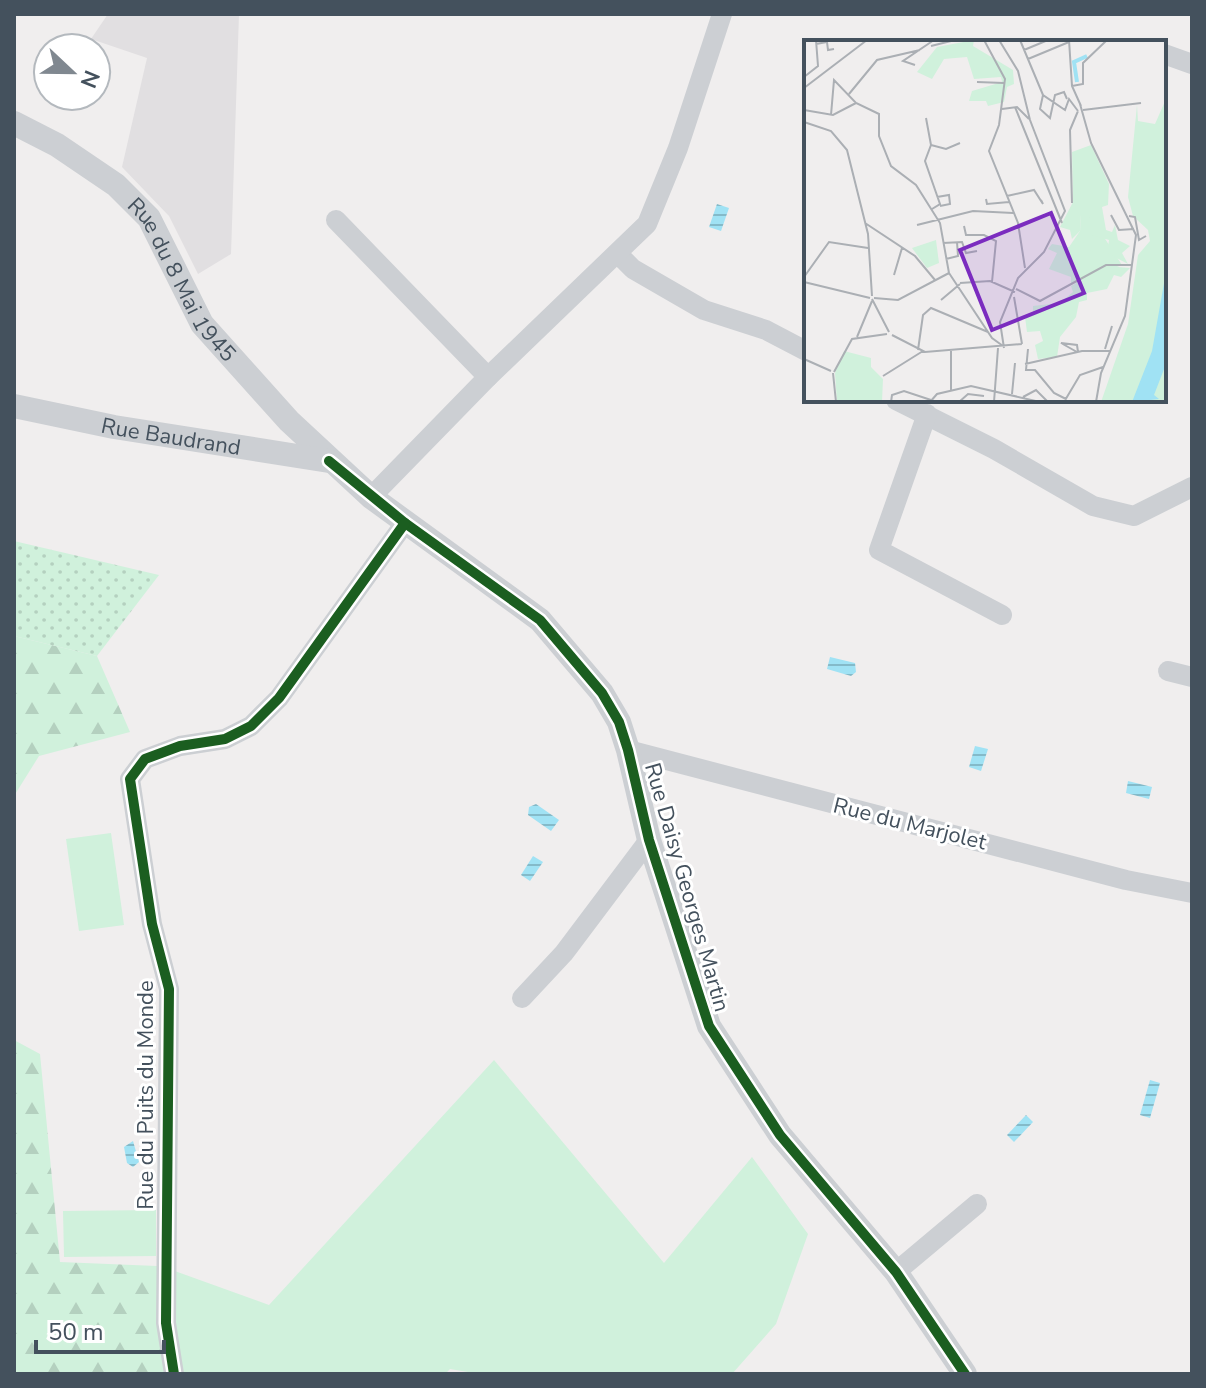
<svg xmlns="http://www.w3.org/2000/svg" width="1206" height="1388" font-family="'Nunito Sans',sans-serif">
<style>
.education{fill:#e1dfe1}
.grass{fill:#d0f1dc}
.forest{fill:url(#forest-firs)}
.garden{fill:url(#garden-dots)}
.water{fill:url(#water-rules)}
.lines{fill:none;stroke-linecap:round;stroke-linejoin:round}
.minor{stroke:#cccfd3;stroke-width:20}
.tertiary{stroke:#cccfd3;stroke-width:24}
.cycleway-casing{stroke:#fff;stroke-width:15}
.cycleway{stroke:#1b5e20;stroke-width:10}
.labels{text-anchor:middle;stroke-width:6;stroke-linejoin:round;paint-order:stroke}
.street-label{font-size:22px;fill:#44515d;stroke:#fff}
.inset-river{fill:none;stroke:#a0e2f4;stroke-width:4}
.inset-road{fill:none;stroke:#abafb4;stroke-width:2}
.view{fill:#7b2cbf;fill-opacity:0.15;stroke:#7b2cbf;stroke-width:4}
.inset-edge{fill:none;stroke:#44515d;stroke-width:4}
</style>
<defs>
<pattern id="forest-firs" width="22" height="20" patternUnits="userSpaceOnUse" patternTransform="scale(2)"><rect width="22" height="20" fill="#d0f1dc"/><path d="M5 1l3.5 6h-7zM16 11l3.5 6h-7z" fill="#b4d0bf"/></pattern>
<pattern id="garden-dots" width="8" height="8" patternUnits="userSpaceOnUse" patternTransform="scale(2)"><rect width="8" height="8" fill="#d0f1dc"/><path d="M2 2h.1M6 6h.1" fill="none" stroke="#b4d0bf" stroke-width="1.8" stroke-linecap="round"/></pattern>
<pattern id="water-rules" width="6" height="5" patternUnits="userSpaceOnUse" patternTransform="scale(2)"><rect width="6" height="5" fill="#a0e2f4"/><path d="M0 2.5h6" fill="none" stroke="#84bac9"/></pattern>
</defs>
<rect width="100%" height="100%" fill="#f0eeee"/>
<polygon class="education" points="108,14 239,14 231,254 198,274 169,216 122,167 147,58 91,39"/>
<g class="grass">
<polygon points="111,833 124,925 79,931 66,839"/>
<polygon points="494,1060 664,1263 752,1157 808,1234 776,1324 732,1374 480,1374 450,1369 445,1374 179,1374 172,1270 269,1305"/>
<polygon points="156,1210 156,1256 64,1257 63,1211"/>
</g>
<g class="forest">
<polygon points="14,636 97,656 130,732 39,756 14,796"/>
<polygon points="14,1040 40,1054 60,1262 157,1266 167,1374 14,1374"/>
</g>
<polygon class="garden" points="14,541 159,575 97,656 14,636"/>
<g class="water">
<polygon points="717,204 729,208 721,231 709,227"/>
<polygon points="830,657 855,663 856,672 851,676 827,669"/>
<polygon points="975,746 988,749 981,771 969,767"/>
<polygon points="1128,781 1152,787 1149,799 1126,793"/>
<polygon points="536,804 559,820 551,831 528,815 529,807"/>
<polygon points="533,856 543,862 530,881 521,875"/>
<polygon points="1150,1080 1160,1083 1150,1118 1140,1115"/>
<polygon points="1026,1115 1033,1122 1014,1142 1007,1135"/>
<polygon points="133,1141 139,1162 133,1167 127,1163 124,1147"/>
</g>
<g class="lines">
<g class="minor">
<polyline points="1164,54 1192,64"/>
<polyline points="336,220 488,377"/>
<polyline points="618,254 633,269 704,310 766,330 806,351"/>
<polyline points="896,400 994,449 1093,506 1134,516 1192,487"/>
<polyline points="927,414 879,550 1002,615"/>
<polyline points="371,497 488,377 647,224 678,148 722,14"/>
<polyline points="1168,671 1192,677"/>
<polyline points="628,750 1126,880 1192,893"/>
<polyline points="522,998 564,953 649,840"/>
<polyline points="896,1272 977,1204"/>
<polyline points="174,1374 166,1323 169,989 152,924 130,779 145,759 180,746 225,739 251,726 279,698 405,523"/>
</g>
<g class="tertiary">
<path id="s1" d="M14,123L57,145L116,185L149,218L202,324L289,421L371,497L540,620L602,693L619,722L628,750L649,840L709,1026L780,1135L896,1272L965,1374"/>
<path id="s2" d="M14,406L114,427L329,461"/>
</g>
<g class="cycleway-casing">
<g id="cycleway">
<polyline points="329,461 405,523 540,620 602,693 619,722 628,750 649,840 709,1026 780,1135 896,1272 965,1374"/>
<polyline points="174,1374 166,1323 169,989 152,924 130,779 145,759 180,746 225,739 251,726 279,698 405,523"/>
</g>
</g>
<use href="#cycleway" class="cycleway"/>
</g>
<g class="labels">
<g class="street-label">
<text dy="8" stroke="none"><textPath href="#s1" startOffset="236">Rue du 8 Mai 1945</textPath></text>
<text dy="8" stroke="none"><textPath href="#s2" startOffset="160">Rue Baudrand</textPath></text>
<text transform="translate(910 823) rotate(14)" y="8">Rue du Marjolet</text>
<text transform="translate(688 887) rotate(74)" y="8">Rue Daisy Georges Martin</text>
<text transform="translate(145 1095) rotate(-90)" y="8">Rue du Puits du Monde</text>
</g>
</g>
<g transform="translate(804 40)">
<rect width="362" height="362" fill="#f0eeee"/>
<path d="M277,174H285L318,225L267,245V237L245,229L253,213L244,209L248,204L265,207L276,191Z" fill="#d0f1dc"/>
<path d="M170,0L169,6L209,30L210,44L203,47L200,62L184,66L182,61H165L168,51L198,42L197,37L170,39L163,17L140,19L128,39L113,32L133,7ZM287,105L305,144L304,165L298,167L302,190L308,192L311,185L314,200L326,206L318,213L324,224L303,213L305,200L287,195L285,174L277,175L276,191L268,199L266,190L256,187L269,162L268,112ZM281,202L301,212L295,215L286,210L280,222L266,224L265,212ZM303,226L326,228L317,237L310,235L303,249L283,253V260L275,262L272,277L256,297L253,317L234,319L231,305L239,301L236,291L223,292L221,277L229,276V266L256,263L269,252L267,246Z" fill="#d0f1dc"/>
<path d="M362,59V362H297L324,284L334,215L346,201L344,190L329,176L324,157L333,65L334,81L351,84ZM40,311L67,318V327L79,339L78,362H33L31,333Z" fill="#d0f1dc"/>
<path d="M132,200L135,223L123,228L108,208Z" fill="#d0f1dc"/>
<path d="M362,232V324L350,355L355,359L328,362L348,311Z" fill="#a0e2f4"/>
<path class="inset-river" d="M273,42L270,22L283,16"/>
<path class="inset-road" d="M180,0L201,39L195,85L185,111L214,183L221,228M195,0L214,31L226,80L261,171L240,212L214,238L196,282L200,308M216,0L239,55L261,70L265,59L274,71M265,0L268,46L277,66M12,4L23,2L24,10L30,9M127,6L151,0M220,10L244,0M224,19L265,2M111,25L99,21L130,0M0,37L14,26L12,0M173,42L200,43M268,46L279,44V23L303,0M0,48L63,0M45,54L73,20L116,10M239,55L236,69L246,78L251,55L260,52L263,59M276,64L287,103L332,195L321,276L297,333L292,362M211,67L258,183M198,69L213,67L225,79M0,70L29,75L52,63M279,70L337,63M27,75L30,40L52,63L75,74V96L87,126L112,145L136,183L145,233M122,78L127,105L121,121L136,164L128,169M0,82L27,91L43,110L64,194L68,256M127,105L142,109L156,103M203,156L230,150L239,164L237,160M133,157L145,155L146,164L136,166M182,159L183,164L205,162M268,163L266,90L274,71M307,175L315,190L330,189M325,176L331,177L335,200L342,196M61,183L111,216L131,240M113,185L169,171L209,173M160,186L162,195H180L192,201L188,242M139,203L158,202L162,213L173,211M142,219L154,216L153,202M145,233L188,298L199,306M90,235L98,208M0,237L25,202L64,208M0,242L66,258M156,243L186,241L211,252M212,249L236,261L302,225H328M210,257L218,304M70,258L94,260L145,233M68,259L85,292M137,260L156,244M88,295L121,312L218,304M53,297L68,261M224,309L222,330H231L250,353L262,359M301,309L308,286M114,310L119,275L127,268L184,292M273,312L257,303L273,305L274,312M0,319L27,331M221,324L278,311H307M30,332L48,299L83,294M29,333L32,362M79,336L119,311M147,352V311M208,354L211,323M219,357L232,350L244,362M87,362L88,355L100,351L127,360M126,362L133,354L167,346L236,362M155,362L164,354L180,356M190,362L194,308M260,362L276,335L299,327"/>
<path class="view" d="M247,173L280,253L188,290L156,210Z"/>
<rect width="362" height="362" class="inset-edge"/>
</g>
<rect width="1206" height="1388" fill="none" stroke="#44515d" stroke-width="32"/>
<g transform="translate(72 72) rotate(112)"><circle r="38" fill="#ffffff" stroke="#b4b9be" stroke-width="2"/>
<path d="M0-6L14 30L0 20L-14 30Z" fill="#808890"/>
<text y="-12" font-size="22" font-weight="bold" text-anchor="middle" fill="#44515d">N</text>
</g>
<path d="M36 1340v12h128v-12" fill="none" stroke="#44515d" stroke-width="4"/>
<text x="48" y="1340" font-size="24" fill="#44515d" stroke="#ffffff" stroke-width="6" paint-order="stroke">50 m</text>
</svg>
